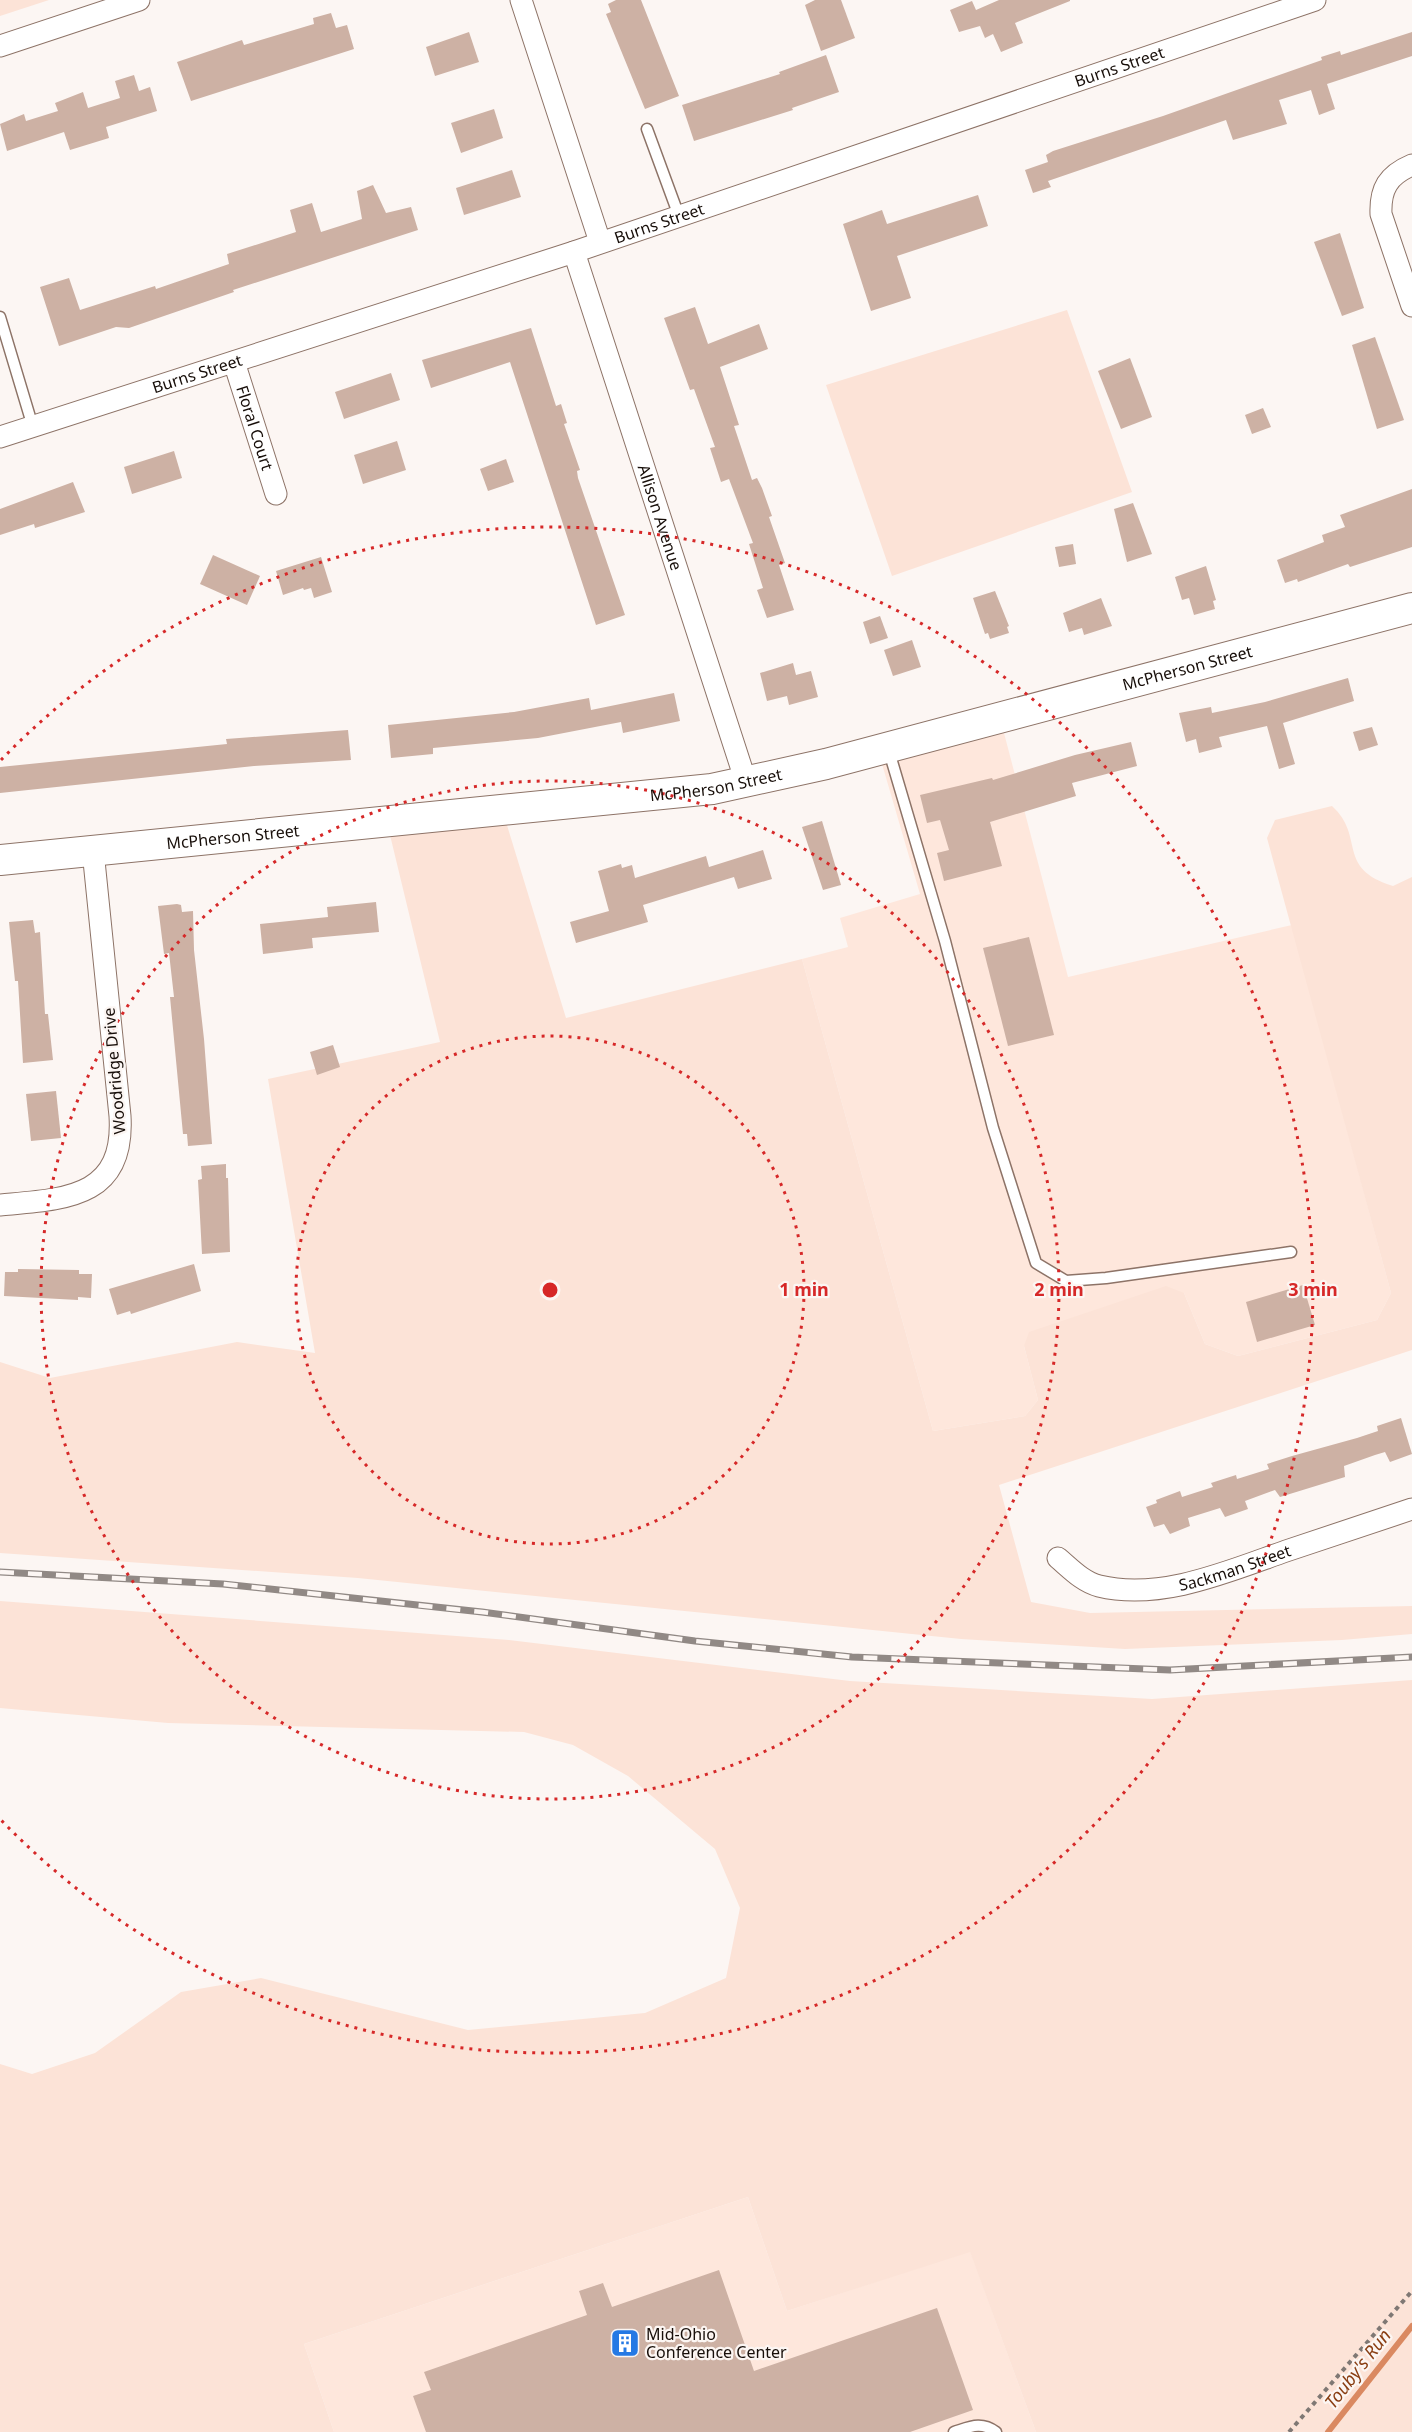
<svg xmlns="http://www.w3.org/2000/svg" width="1412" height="2432" font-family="'Noto Sans',sans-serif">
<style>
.built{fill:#fee7dc}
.green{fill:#fce3d7}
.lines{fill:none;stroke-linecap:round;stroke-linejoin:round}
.stream{stroke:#da8961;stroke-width:6}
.building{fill:#cdb1a4}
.lane-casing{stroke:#8d7367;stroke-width:13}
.street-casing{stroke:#8d7367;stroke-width:23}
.secondary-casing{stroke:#8d7367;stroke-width:32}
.path{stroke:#7f7874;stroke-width:4;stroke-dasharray:4.5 4.5;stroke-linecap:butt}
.lane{stroke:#fff;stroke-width:10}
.street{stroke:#fff;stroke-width:21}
.secondary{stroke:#fff;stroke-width:30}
.rail-casing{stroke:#918985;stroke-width:7}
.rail{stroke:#fcf6f3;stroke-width:4.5;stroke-dasharray:14;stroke-linecap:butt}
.ring{fill:none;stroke:#d62828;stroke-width:3;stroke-dasharray:3 6}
.labels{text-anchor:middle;stroke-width:4.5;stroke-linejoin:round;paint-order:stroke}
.street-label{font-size:16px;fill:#170e09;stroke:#fcf6f3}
.poi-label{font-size:16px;fill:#170e09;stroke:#fcf6f3;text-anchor:start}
.water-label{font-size:18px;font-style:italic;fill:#8a3f14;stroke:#fcf6f3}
.centre{fill:#d62828;stroke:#fcf6f3;stroke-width:3}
.ring-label{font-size:18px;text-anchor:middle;font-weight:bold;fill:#d62828;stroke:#fcf6f3;stroke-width:4.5;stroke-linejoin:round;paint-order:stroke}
</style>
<rect width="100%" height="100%" fill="#fcf6f3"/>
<g class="built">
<polygon points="1004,733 1068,977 1292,925 1391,1293 1377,1320 1238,1356 1205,1344 1184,1293 1024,1346 1038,1400 1025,1416 933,1431 802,959 848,947 840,918 920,894 882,764"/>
<polygon points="748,2197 787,2311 970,2251 1036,2432 334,2432 304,2344"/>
</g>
<g class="green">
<polygon points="0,0 49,0 0,16"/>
<polygon points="1067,310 1132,492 892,576 826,385"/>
<path d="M1332,806C1366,837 1335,868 1393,886L1412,877V1350L999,1485L1031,1602L1090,1613L1412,1606V1634L1342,1640L1125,1649L961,1639L358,1578L0,1553V1362L50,1378L237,1342L315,1353L268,1079L440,1042L390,835L506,822L566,1018L802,959L933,1431L1025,1416L1038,1400L1024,1346L1029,1332L1166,1286L1184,1293L1205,1344L1238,1356L1377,1320L1391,1293L1267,838L1275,820Z"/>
<polygon points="0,1601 509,1640 850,1681 1152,1699 1412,1680 1412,2432 1036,2432 970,2252 787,2311 748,2197 304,2344 334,2432 0,2432 0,2064 32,2074 95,2053 181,1992 261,1978 468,2030 645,2013 726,1978 740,1908 715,1849 628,1776 573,1745 524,1732 168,1723 0,1708"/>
</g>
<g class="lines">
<polyline class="stream" points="1328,2432 1412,2326"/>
</g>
<g class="building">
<polygon points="616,0 641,0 679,96 645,109 606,14 611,12 608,4"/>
<polygon points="815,0 841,0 855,38 821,51 805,5"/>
<polygon points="999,0 1070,0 1070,1 1015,23 1023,43 1001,52 993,34 985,38 980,26 959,32 950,10 972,1 976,10"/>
<polygon points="331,13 336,28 347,25 354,49 191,101 177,62 242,40 244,45 314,24 313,18"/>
<polygon points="469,32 479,62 435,76 426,47"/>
<polygon points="1412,32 1412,56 1327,84 1335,109 1319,115 1311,90 1279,100 1287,124 1233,140 1226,120 1048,181 1051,187 1033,193 1025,170 1048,162 1046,155 1053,151 1163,116 1322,60 1321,57 1340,51 1341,55"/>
<polygon points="826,55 839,92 792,108 793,110 694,141 682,105 780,74 779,72"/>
<polygon points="134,75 139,91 150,87 157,111 106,127 109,138 70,150 64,132 7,151 0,124 24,114 26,121 58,111 55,103 83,92 88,108 120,98 115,81"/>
<polygon points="494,109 503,138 461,153 451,123"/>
<polygon points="512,170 521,197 464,215 456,188"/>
<polygon points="373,185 386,213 411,207 418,230 233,290 234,292 129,328 116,327 59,346 40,287 69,278 80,310 155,286 156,289 229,264 227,254 296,232 290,210 312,203 321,232 362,219 357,191"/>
<polygon points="978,195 988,226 897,256 911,298 871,311 843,224 882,210 887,224"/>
<polygon points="1340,233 1364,308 1342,316 1314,242"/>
<polygon points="695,307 708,344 759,324 768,349 720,367 739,425 734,426 752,480 757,478 762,488 772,516 769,517 785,563 779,565 794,610 767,618 757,590 763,588 749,544 753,543 729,479 721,482 710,448 715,447 694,389 690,390 664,318"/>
<polygon points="531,328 556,406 561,404 567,423 564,424 580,470 577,471 578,478 625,615 596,625 510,362 431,388 422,360"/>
<polygon points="1375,337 1404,420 1377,429 1352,345"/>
<polygon points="1130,358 1152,417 1121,429 1098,371"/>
<polygon points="391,373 400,400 344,419 335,392"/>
<polygon points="1263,408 1271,427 1252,434 1245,415"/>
<polygon points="397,441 406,470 363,484 354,455"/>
<polygon points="174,451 182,478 132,494 124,467"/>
<polygon points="506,459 514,482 488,491 480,469"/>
<polygon points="73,482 85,512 35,528 34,524 0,535 0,509"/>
<polygon points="1412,489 1412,547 1350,567 1348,564 1298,582 1297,579 1285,583 1277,560 1324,542 1322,535 1345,527 1340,515"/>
<polygon points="1133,503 1152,554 1127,562 1114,509"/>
<polygon points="1073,544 1076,564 1059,567 1055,547"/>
<polygon points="213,555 260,576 247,605 200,584"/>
<polygon points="321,557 332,592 314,598 311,588 304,590 303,588 283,595 276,571"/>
<polygon points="1206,566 1216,600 1213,601 1215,609 1194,615 1189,598 1182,600 1175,577"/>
<polygon points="995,591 1009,626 1007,627 1009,633 990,639 988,633 985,634 973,598"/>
<polygon points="1101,598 1112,626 1084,635 1082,628 1069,632 1063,613"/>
<polygon points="880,616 888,638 870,644 863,622"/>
<polygon points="912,640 921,667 893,676 884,650"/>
<polygon points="793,663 796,675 811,671 818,697 789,705 787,696 767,701 760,673"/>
<polygon points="1348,678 1354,701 1283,723 1295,764 1279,769 1267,726 1219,737 1222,747 1199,753 1196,739 1186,742 1179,713 1211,707 1212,713 1265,702"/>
<polygon points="674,693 680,721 623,733 621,722 538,738 433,748 433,754 391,758 388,725 514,712 589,698 591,710"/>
<polygon points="1372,727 1378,745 1359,751 1353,732"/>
<polygon points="348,730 351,760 254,766 0,793 0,767 227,744 226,739"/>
<polygon points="1131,742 1137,766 1072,783 1076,796 990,822 1002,866 944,881 937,853 949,850 940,820 927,823 920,795 992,778 993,780 1075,755"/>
<polygon points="822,821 841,885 823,890 802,827"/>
<polygon points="763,850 772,879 738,889 734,877 643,905 648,922 576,943 570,922 609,911 598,871 621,864 622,868 632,865 635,878 706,856 709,867"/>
<polygon points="376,902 379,932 312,938 313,948 263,954 260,924 328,917 327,907"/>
<polygon points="177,904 181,905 182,912 193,911 194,950 204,1039 212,1144 188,1146 187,1134 183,1134 170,997 174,997 169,953 164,954 158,906"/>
<polygon points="33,920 35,933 40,932 45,1014 48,1014 53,1060 23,1063 18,981 15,981 9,922"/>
<polygon points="1029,937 1054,1035 1008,1046 983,948"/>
<polygon points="333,1045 340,1067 317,1075 310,1052"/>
<polygon points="56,1091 61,1138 31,1141 26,1094"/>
<polygon points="226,1164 226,1178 228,1178 230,1252 202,1254 198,1180 202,1179 201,1166"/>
<polygon points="194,1264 201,1291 131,1314 130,1311 117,1315 109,1289"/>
<polygon points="18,1269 79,1270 79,1274 92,1274 91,1298 78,1297 78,1300 4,1296 5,1272 18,1272"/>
<polygon points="1303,1285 1315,1325 1257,1342 1246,1302"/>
<polygon points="1401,1418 1412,1454 1390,1462 1385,1452 1375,1455 1344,1466 1345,1477 1280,1497 1275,1490 1245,1501 1248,1509 1225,1517 1220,1508 1188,1518 1190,1526 1170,1534 1164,1524 1154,1527 1146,1507 1157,1503 1156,1500 1180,1491 1182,1497 1213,1487 1211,1483 1236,1475 1237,1479 1269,1469 1267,1464 1292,1456 1357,1438 1378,1431 1377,1426"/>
<polygon points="719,2270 754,2371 937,2308 973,2410 910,2432 426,2432 413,2396 431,2390 424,2372 587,2315 579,2291 603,2283 612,2307"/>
</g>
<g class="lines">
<g class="lane-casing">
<g id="lane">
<polyline points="647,129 679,216"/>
<polyline points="0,317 33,427"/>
<polyline points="888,748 945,941 993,1128 1036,1263 1066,1281 1106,1278 1291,1252"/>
<path d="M954,2432C970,2427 981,2421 996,2432"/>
</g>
</g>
<g class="street-casing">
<g id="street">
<polyline points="521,0 600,242"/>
<polyline points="0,46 139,0"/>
<path d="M1412,165C1388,175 1380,189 1381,214L1412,306"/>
<path id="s1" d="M574,252L746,782"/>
<path id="s2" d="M234,362L276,494"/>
<path id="s3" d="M0,437L574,252L1315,0"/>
<path d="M0,1205C64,1199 125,1199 120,1116L93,851"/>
<path id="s4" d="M1058,1558C1071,1569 1083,1582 1099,1586C1161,1601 1229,1571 1286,1551C1328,1537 1370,1523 1412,1509"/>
</g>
</g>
<g class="secondary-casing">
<g id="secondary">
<path id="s5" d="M0,860L712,789L826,764L1412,608"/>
</g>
</g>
<polyline class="path" points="1289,2432 1412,2291"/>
<use href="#lane" class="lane"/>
<use href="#street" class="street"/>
<use href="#secondary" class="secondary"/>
<g class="rail-casing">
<polyline id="rail" points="0,1572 223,1584 482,1612 695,1641 852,1657 1170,1670 1412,1657"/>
</g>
<use href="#rail" class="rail"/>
</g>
<g class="ring">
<circle cx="550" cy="1290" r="254"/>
<circle cx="550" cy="1290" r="509"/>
<path d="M1 760A763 763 0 1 1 1 1820"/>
</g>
<defs>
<g id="building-square" transform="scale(1.5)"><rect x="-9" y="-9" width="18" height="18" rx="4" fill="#2579e4" stroke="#fcf6f3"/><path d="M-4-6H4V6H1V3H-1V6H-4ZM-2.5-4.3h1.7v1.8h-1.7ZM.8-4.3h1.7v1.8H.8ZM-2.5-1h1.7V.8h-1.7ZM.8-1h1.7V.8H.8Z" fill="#fff"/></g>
</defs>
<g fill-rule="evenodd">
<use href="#building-square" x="625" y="2343"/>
</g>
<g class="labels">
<g class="street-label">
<text dy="6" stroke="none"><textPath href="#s3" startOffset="1179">Burns Street</textPath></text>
<text dy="6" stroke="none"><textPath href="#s3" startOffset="693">Burns Street</textPath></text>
<text dy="6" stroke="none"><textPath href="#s3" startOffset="207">Burns Street</textPath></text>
<text dy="6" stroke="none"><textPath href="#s2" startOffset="69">Floral Court</textPath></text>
<text dy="6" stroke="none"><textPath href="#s1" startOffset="279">Allison Avenue</textPath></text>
<text dy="6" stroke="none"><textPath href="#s5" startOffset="1206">McPherson Street</textPath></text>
<text dy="6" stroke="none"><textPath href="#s5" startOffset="720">McPherson Street</textPath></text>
<text dy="6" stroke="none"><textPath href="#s5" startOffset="234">McPherson Street</textPath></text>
<text transform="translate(114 1071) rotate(-95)" y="6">Woodridge Drive</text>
<text dy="6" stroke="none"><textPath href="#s4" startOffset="189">Sackman Street</textPath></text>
</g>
<g class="poi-label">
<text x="646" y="2340">Mid-Ohio<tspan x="646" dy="18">Conference Center</tspan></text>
</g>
<g class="water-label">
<text transform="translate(1358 2369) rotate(-52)" y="6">Touby's Run</text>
</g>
</g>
<circle cx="550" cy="1290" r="9" class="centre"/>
<g class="ring-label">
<text x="804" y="1296">1 min</text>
<text x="1059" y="1296">2 min</text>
<text x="1313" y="1296">3 min</text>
</g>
</svg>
